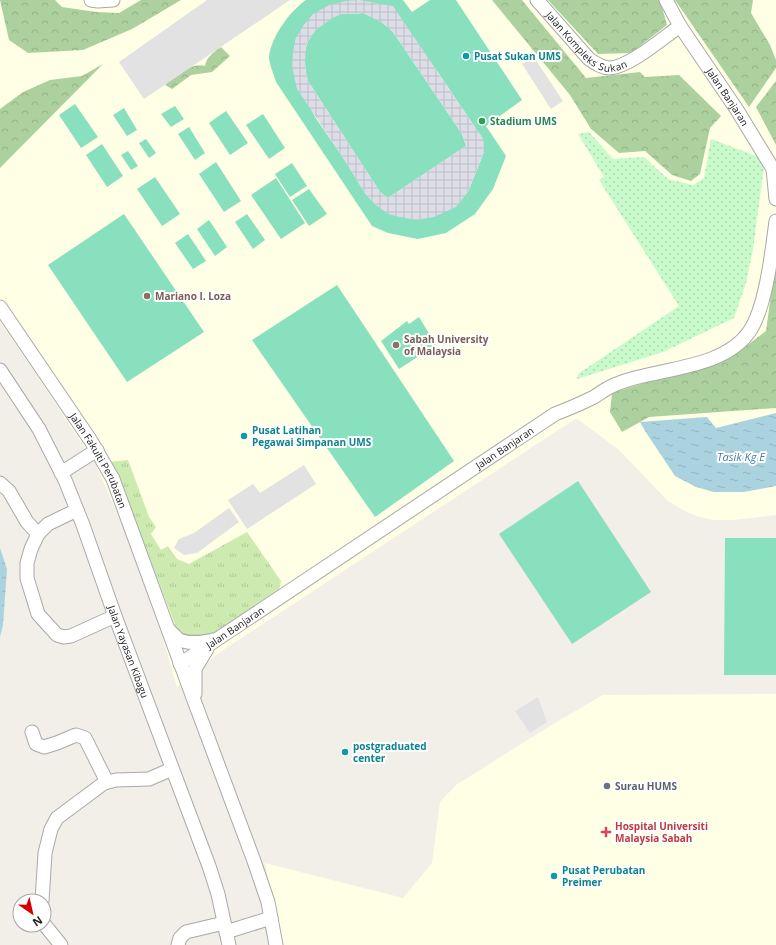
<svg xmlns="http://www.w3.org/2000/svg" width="776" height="945" font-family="'Open Sans',sans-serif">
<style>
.education{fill:#ffffe5}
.grass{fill:url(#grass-tufts)}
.forest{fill:url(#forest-crowns)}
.park{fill:url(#park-dots)}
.pitch{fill:#88e0be;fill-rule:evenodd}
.parking{fill:#e2e2e2}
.plaza{fill:url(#plaza-grid);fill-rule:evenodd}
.water{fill:url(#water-ripples)}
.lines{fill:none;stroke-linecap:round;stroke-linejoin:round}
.minor-casing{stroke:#a9a9a9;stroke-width:15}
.minor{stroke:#fff;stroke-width:13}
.culture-dot{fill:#0f9aa8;stroke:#fff;stroke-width:1.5}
.leisure-dot{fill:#2e9e5b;stroke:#fff;stroke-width:1.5}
.education-dot{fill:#8d6e63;stroke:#fff;stroke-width:1.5}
.worship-dot{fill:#6b7280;stroke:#fff;stroke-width:1.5}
.health-dot{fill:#e0444e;stroke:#fff;stroke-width:1.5}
.labels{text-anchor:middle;stroke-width:4;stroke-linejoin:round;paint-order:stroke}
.street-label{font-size:10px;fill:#222;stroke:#fff}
.culture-label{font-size:10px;font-weight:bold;fill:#0d838f;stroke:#fff;text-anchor:start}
.leisure-label{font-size:10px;font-weight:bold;fill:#27864d;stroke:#fff;text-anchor:start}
.education-label{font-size:10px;font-weight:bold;fill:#785e54;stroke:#fff;text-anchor:start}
.worship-label{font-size:10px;font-weight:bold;fill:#5b616d;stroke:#fff;text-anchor:start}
.health-label{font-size:10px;font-weight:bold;fill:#be3a42;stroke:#fff;text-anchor:start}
.water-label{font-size:11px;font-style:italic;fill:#4a7aab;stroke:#fff}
</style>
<defs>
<pattern id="grass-tufts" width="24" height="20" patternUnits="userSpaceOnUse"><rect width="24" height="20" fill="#cdebb0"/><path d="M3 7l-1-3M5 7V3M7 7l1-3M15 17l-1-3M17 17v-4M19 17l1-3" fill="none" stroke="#b0c997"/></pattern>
<pattern id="forest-crowns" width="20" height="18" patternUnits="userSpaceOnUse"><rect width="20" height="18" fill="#add19e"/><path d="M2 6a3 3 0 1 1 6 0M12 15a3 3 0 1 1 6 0" fill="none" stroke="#95b388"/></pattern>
<pattern id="park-dots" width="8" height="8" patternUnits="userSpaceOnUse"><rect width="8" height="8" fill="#c8facc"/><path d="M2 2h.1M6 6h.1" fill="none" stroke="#acd6af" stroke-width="1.8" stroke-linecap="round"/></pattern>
<pattern id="plaza-grid" width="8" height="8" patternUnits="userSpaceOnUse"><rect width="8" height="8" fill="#dddde8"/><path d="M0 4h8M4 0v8" fill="none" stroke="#bdbdc7"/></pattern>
<pattern id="water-ripples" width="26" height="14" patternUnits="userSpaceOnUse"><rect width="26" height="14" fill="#aad3df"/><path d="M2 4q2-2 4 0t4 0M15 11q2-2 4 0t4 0" fill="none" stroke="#92b5bf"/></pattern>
</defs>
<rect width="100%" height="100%" fill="#f2efe9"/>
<g class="education">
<polygon points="0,0 776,0 776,515 733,520 713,520 696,516 685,511 668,501 619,450 579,420 575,419 220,652 177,687 161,632 129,540 96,465 32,368 0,322"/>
<polygon points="776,694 776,945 282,945 265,863 403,898 432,863 440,802 456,785 553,724 603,695"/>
</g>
<polygon class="grass" points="128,460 149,517 156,527 151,534 161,550 168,546 177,559 189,564 247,532 281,581 279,591 215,634 186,639 176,627 124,492 109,462"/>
<g class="forest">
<polygon points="0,0 55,0 62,7 96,12 119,13 141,0 181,0 132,29 83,50 28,53 9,40"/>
<polygon points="492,0 522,0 586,78 640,72 645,77 679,75 721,116 710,128 700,174 691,181 672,175 645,151 619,153 591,129 570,95"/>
<polygon points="548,0 660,0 667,25 631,53 598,54"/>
<polygon points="675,0 753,0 751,13 770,45 776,60 776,68 749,107"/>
<path d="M221,47L230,56L212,72L191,75L172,89L165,85C174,76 192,62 205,66C207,56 214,52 221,47Z"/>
<polygon points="103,64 0,168 0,109 23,92 50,80 82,76"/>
<polygon points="776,81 776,145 756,107"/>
<polygon points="776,258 776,408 649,417 622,432 610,412 612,393 733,356 766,331"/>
</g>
<polygon class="park" points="589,132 613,159 644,157 668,179 693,185 704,178 711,139 765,159 753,249 746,283 734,318 663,352 577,379 578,374 679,306 599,180 604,177 578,134"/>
<g class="pitch">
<path d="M306,0H403L412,12L430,0H456L522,100L486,126L506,156L493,189L475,214L446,233L418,239L388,233L372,226L276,82C274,75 269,64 269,57C271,37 290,11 306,0ZM359,0L435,68L483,139L484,152L468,192L376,205L365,193L342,156L315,117L292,66L296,38Z"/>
<path d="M363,13L382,22L393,32L462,134L466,146L388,198L380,192L308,81C305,70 303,55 307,44C312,30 327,17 341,14C348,13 356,14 363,13Z"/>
<polygon points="75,104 98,137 81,148 59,115"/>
<polygon points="175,106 184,119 171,127 161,114"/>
<polygon points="124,108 137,130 127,136 113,115"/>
<polygon points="226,111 248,143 230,155 209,123"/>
<polygon points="263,114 285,148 269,159 246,125"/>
<polygon points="189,127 205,153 195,160 178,134"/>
<polygon points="146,139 156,153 149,158 139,143"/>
<polygon points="102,144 123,176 107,187 86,155"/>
<polygon points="128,151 138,166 131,170 121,155"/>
<polygon points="216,162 241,201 224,212 199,174"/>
<polygon points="292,163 307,186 290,197 275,174"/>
<polygon points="155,177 180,214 162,226 137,189"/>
<polygon points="276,178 305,223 281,239 251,195"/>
<polygon points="309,189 327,214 309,226 292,200"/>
<polygon points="124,214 204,332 127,382 48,265"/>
<polygon points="247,214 265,240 253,249 235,222"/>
<polygon points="209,220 227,247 215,256 197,229"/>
<polygon points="188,234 206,261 193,269 175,243"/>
<polygon points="337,285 454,461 375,517 252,340"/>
<polygon points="419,317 436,345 399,369 381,341 407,321 409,324"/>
<polygon points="578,481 651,592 572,644 499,534"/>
<polygon points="725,538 776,538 776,675 724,675"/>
</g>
<g class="parking">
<polygon points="207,0 290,0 144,99 119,62"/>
<polygon points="533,56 563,101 551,109 522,64"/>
<polygon points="304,465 316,484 247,529 228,500 253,484 260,493"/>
<polygon points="229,508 239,522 197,553 184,555 174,548 179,539 194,533"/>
<polygon points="538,697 547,722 530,733 515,711"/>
</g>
<path class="plaza" d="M359,0L393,6L483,139L484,152L468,192L456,207L434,217L416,220L400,217L388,214L376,205L365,193L342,156L297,89L292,66L293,52L296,38L303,26L313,14L329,5L346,1ZM363,13L381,22L393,32L462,134L466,146L388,198L380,192L308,81L306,73L305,62L306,45L315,31L332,18L342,14Z"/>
<g class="water">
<polygon points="776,413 776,486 744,492 714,492 696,487 675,476 645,431 640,422 707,417 716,428"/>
<polygon points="0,548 7,569 3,625 0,637"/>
</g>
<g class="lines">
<g class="minor-casing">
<g id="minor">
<polyline points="91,0 98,1 113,0"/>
<path id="s1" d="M537,0L589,59C595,63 602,68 610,68C629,67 663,38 680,26"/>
<path id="s2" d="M666,0L680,26L737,110L773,169L776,199"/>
<path id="s3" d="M0,307L91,441L113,479L192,695L254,861L268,902L276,945"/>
<path id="s4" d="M0,370L39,429L65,480L83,525L115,616L209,866L218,894L229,945"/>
<polyline points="61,473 97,450"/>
<polyline points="0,483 9,491 27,522 38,534"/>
<polyline points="77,510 48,524 38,534 31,549 27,563 27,578 38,614 57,635 64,637 71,636 115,616"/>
<path d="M169,630C172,633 175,636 178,639C188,645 203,642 213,640"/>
<path id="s5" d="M180,664L555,414C568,409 582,403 594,397C599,394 604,390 610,387C650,367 721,372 749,332C766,308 772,251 776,221"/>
<polyline points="195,694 195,669 207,649"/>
<polyline points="32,732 36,744 44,747 57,743 76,735 85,738 107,782"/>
<polyline points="42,901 45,853 51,829 57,818 104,783 116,780 149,779 172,769"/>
<polyline points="44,924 61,945"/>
<polyline points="226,932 271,918"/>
<polyline points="178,945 180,938 186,932 224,923"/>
</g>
</g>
<use href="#minor" class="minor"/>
</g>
<g class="culture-dot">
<circle cx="466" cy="56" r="4"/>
<circle cx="244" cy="436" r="4"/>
<circle cx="345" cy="752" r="4"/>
<circle cx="554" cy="876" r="4"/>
</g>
<circle class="leisure-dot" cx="482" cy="121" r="4"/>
<g class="education-dot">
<circle cx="147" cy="296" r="4"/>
<circle cx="396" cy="345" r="4"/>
</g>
<circle class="worship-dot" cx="607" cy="786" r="4"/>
<path class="health-dot" d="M604 826h4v4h4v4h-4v4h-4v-4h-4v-4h4z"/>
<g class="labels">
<g class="street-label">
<text dy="4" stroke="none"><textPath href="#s1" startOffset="68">Jalan Kompleks Sukan</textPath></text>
<text dy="4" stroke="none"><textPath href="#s2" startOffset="115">Jalan Banjaran</textPath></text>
<text dy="4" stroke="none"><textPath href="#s5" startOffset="390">Jalan Banjaran</textPath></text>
<text dy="4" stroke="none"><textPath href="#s3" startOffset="183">Jalan Fakulti Perubatan</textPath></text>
<text dy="4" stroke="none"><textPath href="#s5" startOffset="66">Jalan Banjaran</textPath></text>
<text dy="4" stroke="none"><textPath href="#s4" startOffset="311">Jalan Yayasan Kibagu</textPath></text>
</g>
<g class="culture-label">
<text x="474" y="60">Pusat Sukan UMS</text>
<text x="252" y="434">Pusat Latihan<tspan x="252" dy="12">Pegawai Simpanan UMS</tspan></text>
<text x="353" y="750">postgraduated<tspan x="353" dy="12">center</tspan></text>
<text x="562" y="874">Pusat Perubatan<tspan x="562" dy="12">Preimer</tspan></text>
</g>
<g class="leisure-label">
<text x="490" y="125">Stadium UMS</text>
</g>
<g class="education-label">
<text x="155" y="300">Mariano I. Loza</text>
<text x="404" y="343">Sabah University<tspan x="404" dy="12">of Malaysia</tspan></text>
</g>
<g class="worship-label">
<text x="615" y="790">Surau HUMS</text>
</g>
<g class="health-label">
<text x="615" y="830">Hospital Universiti<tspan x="615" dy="12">Malaysia Sabah</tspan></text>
</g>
<g class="water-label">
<text x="741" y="461">Tasik Kg E</text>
</g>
</g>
<g transform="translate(32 913) rotate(146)"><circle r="19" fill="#ffffff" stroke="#a7a7a7"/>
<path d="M0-3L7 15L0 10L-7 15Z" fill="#d40000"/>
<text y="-6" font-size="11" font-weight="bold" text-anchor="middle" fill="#222222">N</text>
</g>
</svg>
